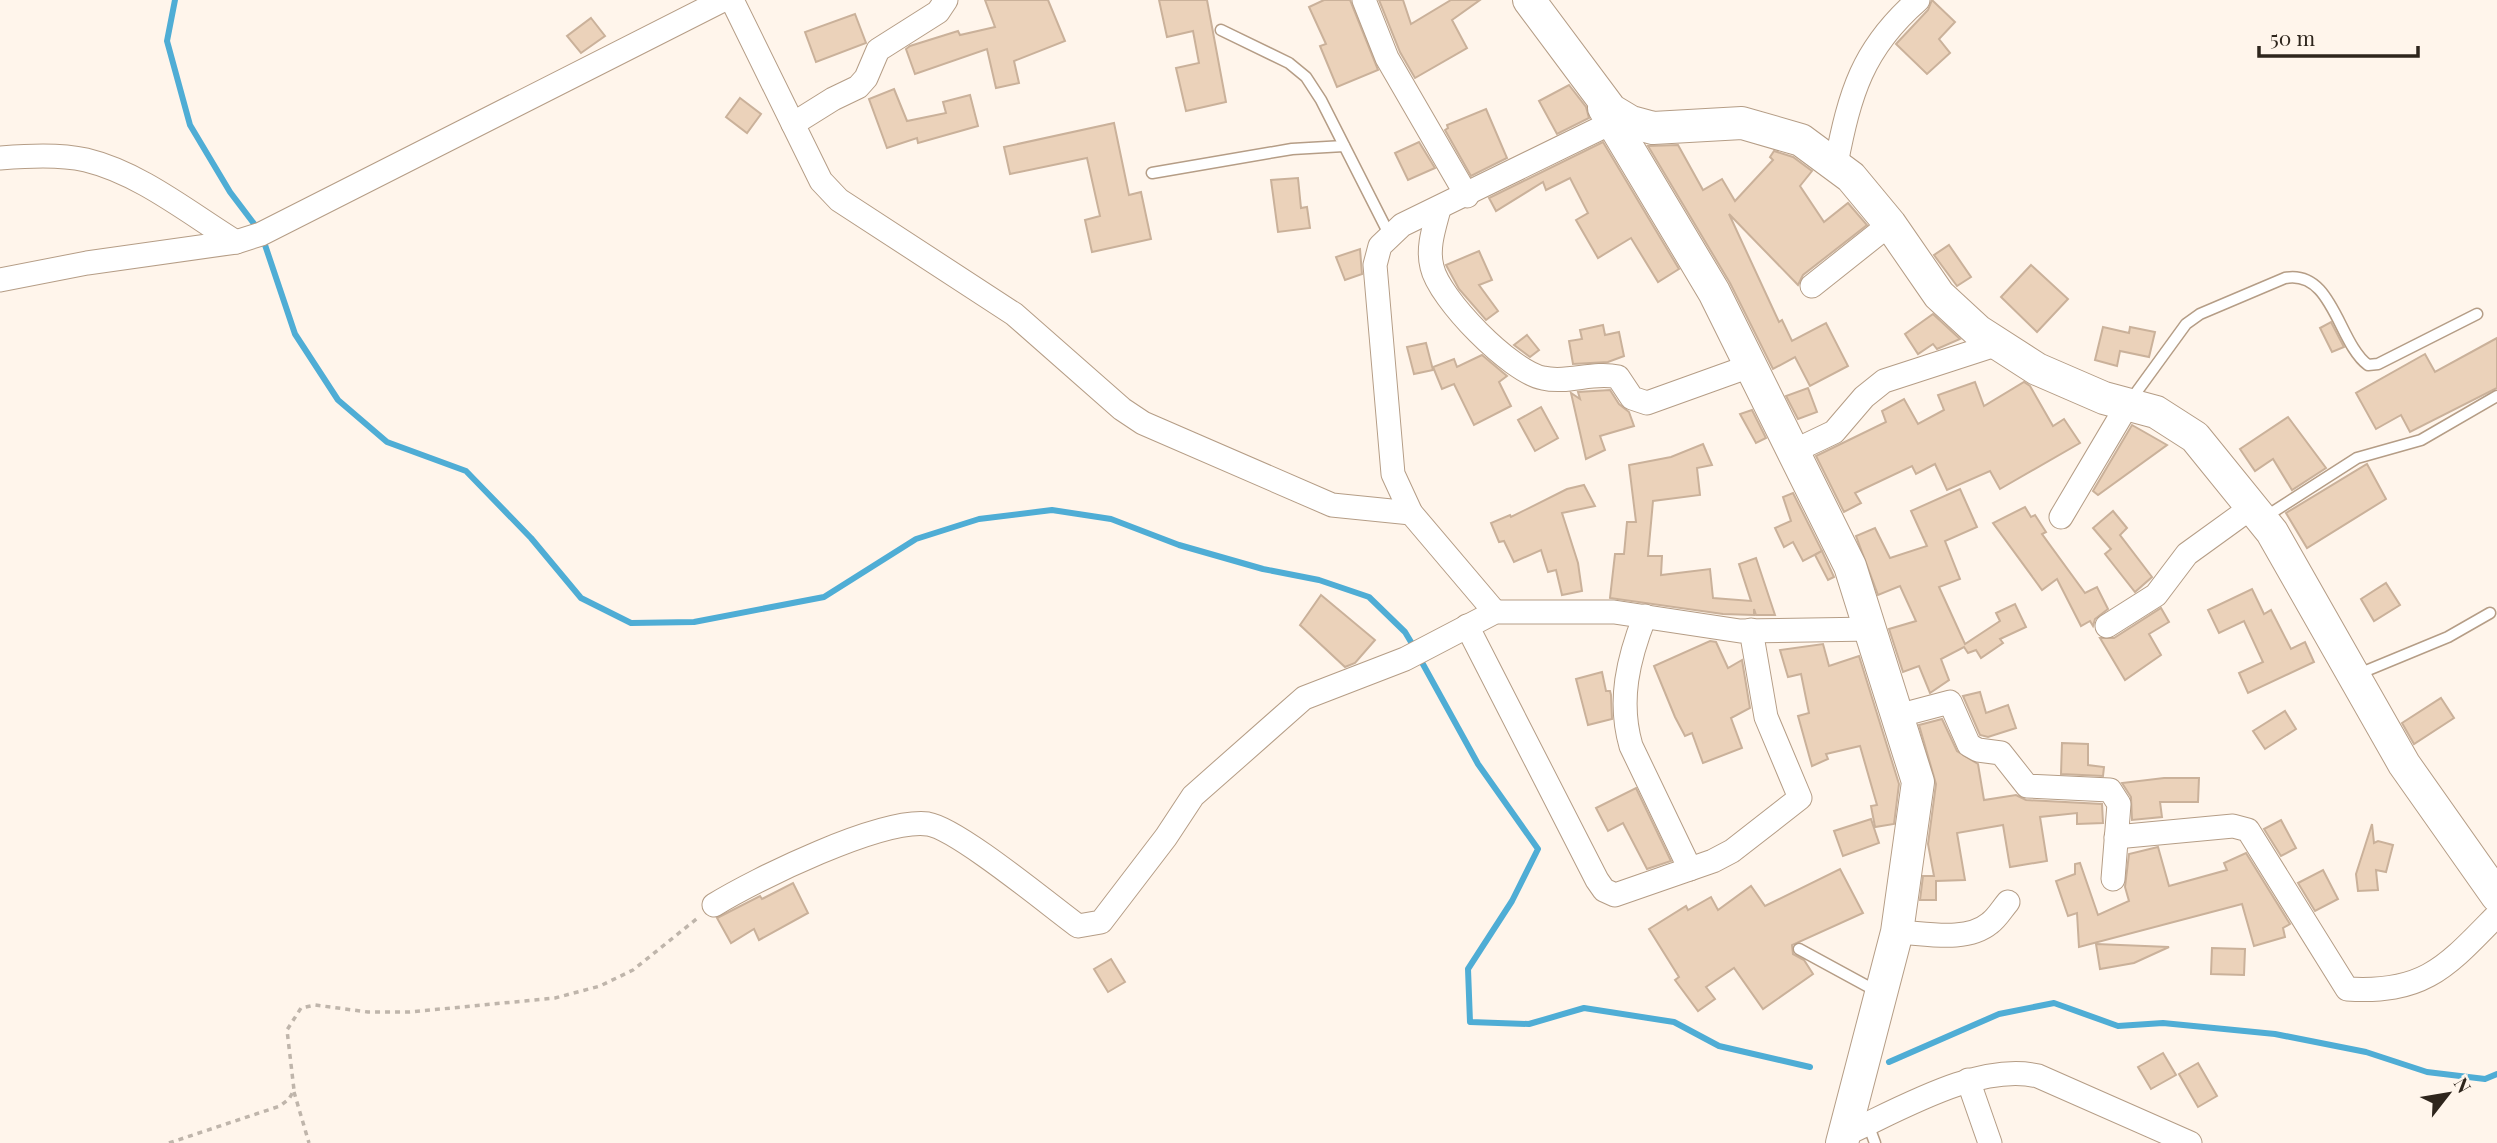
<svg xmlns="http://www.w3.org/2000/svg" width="2497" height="1143" font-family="'Playfair Display',serif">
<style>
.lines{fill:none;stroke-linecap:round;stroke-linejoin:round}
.stream{stroke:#4fadd5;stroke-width:6}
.building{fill:#ebd2ba;stroke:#cab19a;stroke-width:2}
.lane-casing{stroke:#b59d86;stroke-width:13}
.street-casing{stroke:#b59d86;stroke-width:25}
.secondary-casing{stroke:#b59d86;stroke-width:34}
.path{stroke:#bfb5ab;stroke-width:3.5;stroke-dasharray:5 5;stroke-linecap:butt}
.lane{stroke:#fff;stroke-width:10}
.street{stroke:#fff;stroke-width:23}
.secondary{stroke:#fff;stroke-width:32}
</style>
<rect width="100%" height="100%" fill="#fff5eb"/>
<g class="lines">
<g class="stream">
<polyline points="175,0 167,41 190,125 230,192 258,229"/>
<polyline points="263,239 295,334 338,400 387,442 466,471 531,538 581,598 631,623 694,622 824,597 916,539 979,519 1052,510 1111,519 1179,545 1263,569 1319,580 1369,597 1405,632 1414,647"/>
<polyline points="1419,657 1478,764 1538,849 1512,901 1468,969 1470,1022 1529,1024 1584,1008 1674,1022 1719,1046 1810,1067"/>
<polyline points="1889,1062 1999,1014 2054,1003 2118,1026 2163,1023 2275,1034 2366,1052 2427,1072 2485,1079 2497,1074"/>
</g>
</g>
<g class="building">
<polygon points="985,0 1048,0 1065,41 1014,61 1019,83 996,88 987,49 915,74 906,49 910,46 958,31 960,35 995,27"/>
<polygon points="1159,0 1207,0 1226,102 1186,111 1176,68 1199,63 1193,31 1167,37"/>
<polygon points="1324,0 1350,0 1378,70 1337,87 1320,46 1326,44 1309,7"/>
<polygon points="1379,0 1403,0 1411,24 1451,0 1480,0 1452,20 1467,48 1415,78 1400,52"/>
<polygon points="1932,0 1955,22 1939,39 1950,53 1927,74 1896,44 1928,10"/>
<polygon points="855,14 866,43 816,62 805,32"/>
<polygon points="591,18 605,36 581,53 567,36"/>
<polygon points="1569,85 1586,107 1589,118 1557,134 1539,101"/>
<polygon points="894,89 907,121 946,113 943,102 970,95 978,126 918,143 917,138 887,148 869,99"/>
<polygon points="740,98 761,114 747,133 726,117"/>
<polygon points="1486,109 1507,158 1471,176 1445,130 1448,128 1447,125"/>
<polygon points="1114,123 1129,195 1141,192 1151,239 1092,252 1085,220 1100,216 1087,158 1010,174 1004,147"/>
<polygon points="1419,142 1435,168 1408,180 1395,153"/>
<polygon points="1603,142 1679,269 1658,282 1631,238 1598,258 1576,220 1588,213 1570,178 1546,190 1543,182 1496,211 1489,198"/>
<polygon points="1678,145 1703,190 1722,179 1735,201 1773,160 1770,157 1774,151 1793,157 1812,171 1800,186 1824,222 1848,203 1867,225 1803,275 1798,285 1729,214 1779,322 1782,320 1792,341 1826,323 1848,366 1810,386 1795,357 1773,369 1730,283 1648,146"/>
<polygon points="1298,178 1301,208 1307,207 1310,228 1278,232 1271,180"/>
<polygon points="1949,245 1971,277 1957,286 1934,255"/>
<polygon points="1360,249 1362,274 1345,280 1336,257"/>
<polygon points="1479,251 1492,280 1479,285 1498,311 1486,320 1459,289 1446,265"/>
<polygon points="2031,265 2068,299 2037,332 2001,297"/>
<polygon points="1933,314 1960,339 1937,349 1933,344 1918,354 1905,334"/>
<polygon points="2331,322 2344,347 2332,352 2320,328"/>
<polygon points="1603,325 1605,335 1619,332 1624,356 1608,362 1573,364 1569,341 1582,339 1580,330"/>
<polygon points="2103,327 2129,333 2130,327 2155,332 2149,357 2120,351 2117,366 2095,360"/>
<polygon points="1527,335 1539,350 1530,357 1514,345"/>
<polygon points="2497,338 2497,388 2410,432 2401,415 2376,429 2356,393 2425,354 2435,372"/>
<polygon points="1426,343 1433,370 1414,374 1407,347"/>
<polygon points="1482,355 1507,376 1499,382 1511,406 1474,425 1454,384 1442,389 1433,367 1454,359 1457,367"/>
<polygon points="1975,382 1984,406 2024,382 2030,386 2053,426 2064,419 2080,443 2000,489 1990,471 1947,490 1935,464 1916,474 1912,466 1855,493 1861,503 1844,512 1816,456 1886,422 1882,411 1904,399 1918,424 1944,410 1938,395"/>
<polygon points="1808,388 1817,412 1798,419 1786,396"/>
<polygon points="1610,390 1619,404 1629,412 1634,426 1600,436 1605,450 1586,459 1571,393 1580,399 1578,392"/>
<polygon points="1541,407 1558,438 1535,451 1518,420"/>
<polygon points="1752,410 1766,438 1756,443 1740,414"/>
<polygon points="2288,417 2326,468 2292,490 2273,459 2255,471 2240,449"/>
<polygon points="2132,425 2167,445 2098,495 2093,491"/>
<polygon points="1703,444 1712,465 1697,468 1700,495 1653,501 1648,556 1662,556 1661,575 1710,569 1713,598 1751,601 1739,564 1756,558 1775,615 1756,615 1754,609 1754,615 1723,614 1610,598 1615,554 1624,554 1627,522 1636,522 1629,465 1671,457"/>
<polygon points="2367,464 2386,499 2307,548 2286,513"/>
<polygon points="1584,485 1595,506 1562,513 1578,563 1582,591 1562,595 1556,570 1548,572 1541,550 1514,562 1504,541 1499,542 1491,523 1510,515 1511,517 1567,489"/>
<polygon points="1960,489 1977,527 1945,541 1960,579 1939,587 1965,644 2000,621 1996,613 2015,604 2026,627 2000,639 2003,643 1981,658 1976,650 1968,653 1964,647 1941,659 1949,680 1930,693 1919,666 1903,672 1889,629 1916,621 1900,586 1878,595 1856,536 1875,528 1890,558 1927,546 1911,511"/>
<polygon points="1793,493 1822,551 1803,561 1793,542 1784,547 1775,528 1791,521 1783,497"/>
<polygon points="2025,507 2031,517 2035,515 2046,532 2042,534 2085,593 2097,587 2108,609 2095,619 2093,626 2090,621 2081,626 2057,579 2042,590 1993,523"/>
<polygon points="2113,511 2127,528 2120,535 2152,577 2135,592 2105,554 2111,549 2093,528"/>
<polygon points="1822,551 1834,577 1828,580 1815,555"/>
<polygon points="2386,583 2400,605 2374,621 2361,599"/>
<polygon points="2252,589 2264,614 2271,610 2291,649 2305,642 2314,662 2248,693 2239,673 2263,662 2244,621 2219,633 2208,610"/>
<polygon points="1321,595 1375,640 1355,663 1345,667 1300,625"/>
<polygon points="2161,608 2169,622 2149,634 2161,655 2125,680 2100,638 2114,638"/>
<polygon points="1710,641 1716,642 1728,668 1742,660 1750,708 1731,718 1742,748 1703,763 1692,733 1685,736 1675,717 1654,666"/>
<polygon points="1823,644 1829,666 1859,656 1899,784 1894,824 1875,827 1871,806 1877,805 1860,746 1826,754 1828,759 1812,766 1798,716 1809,713 1801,674 1788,677 1780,650"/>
<polygon points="1602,672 1606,691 1610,691 1611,695 1612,719 1588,725 1576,679"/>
<polygon points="1980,692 1986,713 2008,705 2016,728 1988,737 1980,735 1963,696"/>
<polygon points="2441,698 2454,718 2414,744 2402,723"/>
<polygon points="2285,711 2296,729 2265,749 2253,731"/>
<polygon points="1942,719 1957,751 1978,764 1984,800 2016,795 2026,800 2102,804 2103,823 2077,824 2077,813 2040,817 2047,861 2010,867 2003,825 1957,833 1965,880 1936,881 1936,900 1920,900 1923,876 1934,876 1928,844 1936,784 1919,725"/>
<polygon points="2062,743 2088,744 2088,765 2104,767 2103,776 2061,774"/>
<polygon points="2164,778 2199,778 2198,802 2160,802 2162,817 2132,820 2131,797 2122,783"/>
<polygon points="1636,788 1671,861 1647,869 1623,823 1608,831 1596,808"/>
<polygon points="1871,819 1879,843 1843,856 1834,831"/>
<polygon points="2281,820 2296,848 2281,856 2264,829"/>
<polygon points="2372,824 2374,843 2378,841 2393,845 2386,872 2376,870 2378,890 2358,891 2356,874"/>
<polygon points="2158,847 2169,886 2227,870 2224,863 2246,853 2290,924 2283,928 2285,937 2254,946 2242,904 2079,947 2077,913 2068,916 2056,881 2075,874 2075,864 2080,863 2098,915 2129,901 2125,887 2129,854"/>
<polygon points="1840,869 1863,913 1792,945 1793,954 1804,960 1813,974 1763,1009 1734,968 1706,987 1715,999 1698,1011 1675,980 1679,977 1649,929 1686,906 1688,910 1711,897 1718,910 1751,886 1765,906"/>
<polygon points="2323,870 2338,899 2315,911 2298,883"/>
<polygon points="793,883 808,913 759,940 754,929 731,943 717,918 760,896 762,899"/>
<polygon points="2096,944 2169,947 2134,963 2100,969"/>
<polygon points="2212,948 2245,949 2244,975 2211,974"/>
<polygon points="1111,959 1125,982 1108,992 1094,969"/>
<polygon points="2163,1053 2176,1075 2151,1089 2138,1067"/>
<polygon points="2198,1063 2217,1096 2198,1107 2179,1074"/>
</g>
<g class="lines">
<g class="lane-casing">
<g id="lane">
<polyline points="1221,30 1289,63 1306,77 1321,100 1390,236"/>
<polyline points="1152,173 1292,149 1344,146"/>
<path d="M2130,401L2186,324L2200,314L2285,278C2333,269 2338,343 2368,365L2378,364L2477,314"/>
<polyline points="2265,517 2357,458 2421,440 2497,396"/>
<polyline points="2356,675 2448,637 2490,613"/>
<polyline points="1799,949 1878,992"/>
<polyline points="1868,1124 1875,1143"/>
</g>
</g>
<g class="street-casing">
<g id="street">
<polyline points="732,0 821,181 839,200 1014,314 1122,409 1143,423 1332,505 1411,513"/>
<polyline points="1364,0 1387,58 1467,196"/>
<polyline points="793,124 833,99 858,87 866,78 878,50 938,12 946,0"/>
<path d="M0,158C27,156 59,154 86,160C140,173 189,213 236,242"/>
<path d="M1836,164C1850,93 1862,49 1918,0"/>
<path d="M1439,209C1434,228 1427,248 1432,267C1439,299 1511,372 1543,378C1568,384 1593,371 1618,377L1632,398L1647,403L1750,366"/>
<polyline points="0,280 87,263 236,242 261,234 723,0"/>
<polyline points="1812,286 1890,224"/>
<polyline points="1792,452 1834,432 1864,397 1884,381 1998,344"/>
<polyline points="2061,517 2128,404"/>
<polyline points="1495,612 1411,513 1393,474 1375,265 1380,246 1402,225 1613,122"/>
<path d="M1645,616C1628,659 1618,701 1631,746L1690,869"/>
<polyline points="1467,626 1597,880 1604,890 1615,895 1713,861 1732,851 1800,798 1766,717 1751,630"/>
<polyline points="2107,626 2156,595 2187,554 2252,507"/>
<polyline points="1897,716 1950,702 1969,745 1978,750 2001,753 2027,786 2110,790 2119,804 2113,879"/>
<path d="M2116,837L2233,826L2248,830L2347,989C2425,994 2447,966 2497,915"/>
<path d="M714,905C756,879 881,818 928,824C958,829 1048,904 1078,926L1101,922L1166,837L1193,796L1304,698L1405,659L1495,612H1614L1740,631L1872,629"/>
<path d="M1897,932C1925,933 1966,943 1990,923C1997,918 2002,909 2008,902"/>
<polyline points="1968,1080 1990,1143"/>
<path d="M1844,1135C1899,1110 1979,1062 2038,1076L2190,1143"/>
</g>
</g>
<g class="secondary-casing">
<g id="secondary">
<polyline points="1529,0 1611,110 1631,122 1653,128 1742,123 1801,140 1851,177 1890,224 1939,295 1978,331 2037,369 2104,398 2156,412 2195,437 2272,532 2404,764 2497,896"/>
<polyline points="1604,108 1714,292 1850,566 1918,782 1897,932 1842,1143"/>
</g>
</g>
<g class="path">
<polyline points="294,1092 309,1143"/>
<polyline points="169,1143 280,1106 289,1099 294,1090 287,1030 301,1008 315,1005 368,1012 410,1012 555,998 600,986 633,970 699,917"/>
</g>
<use href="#lane" class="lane"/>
<use href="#street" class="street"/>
<use href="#secondary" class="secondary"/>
</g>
<g transform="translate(2448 1094) rotate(59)" stroke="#fff5eb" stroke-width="5" paint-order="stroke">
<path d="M0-5L12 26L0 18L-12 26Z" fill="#2e251c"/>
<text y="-10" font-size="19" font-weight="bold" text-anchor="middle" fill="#2e251c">N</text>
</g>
<path d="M2259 46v10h159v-10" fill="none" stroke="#2e251c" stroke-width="3.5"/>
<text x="2270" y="46" font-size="21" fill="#2e251c" stroke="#fff5eb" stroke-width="5" paint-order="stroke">50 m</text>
</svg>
